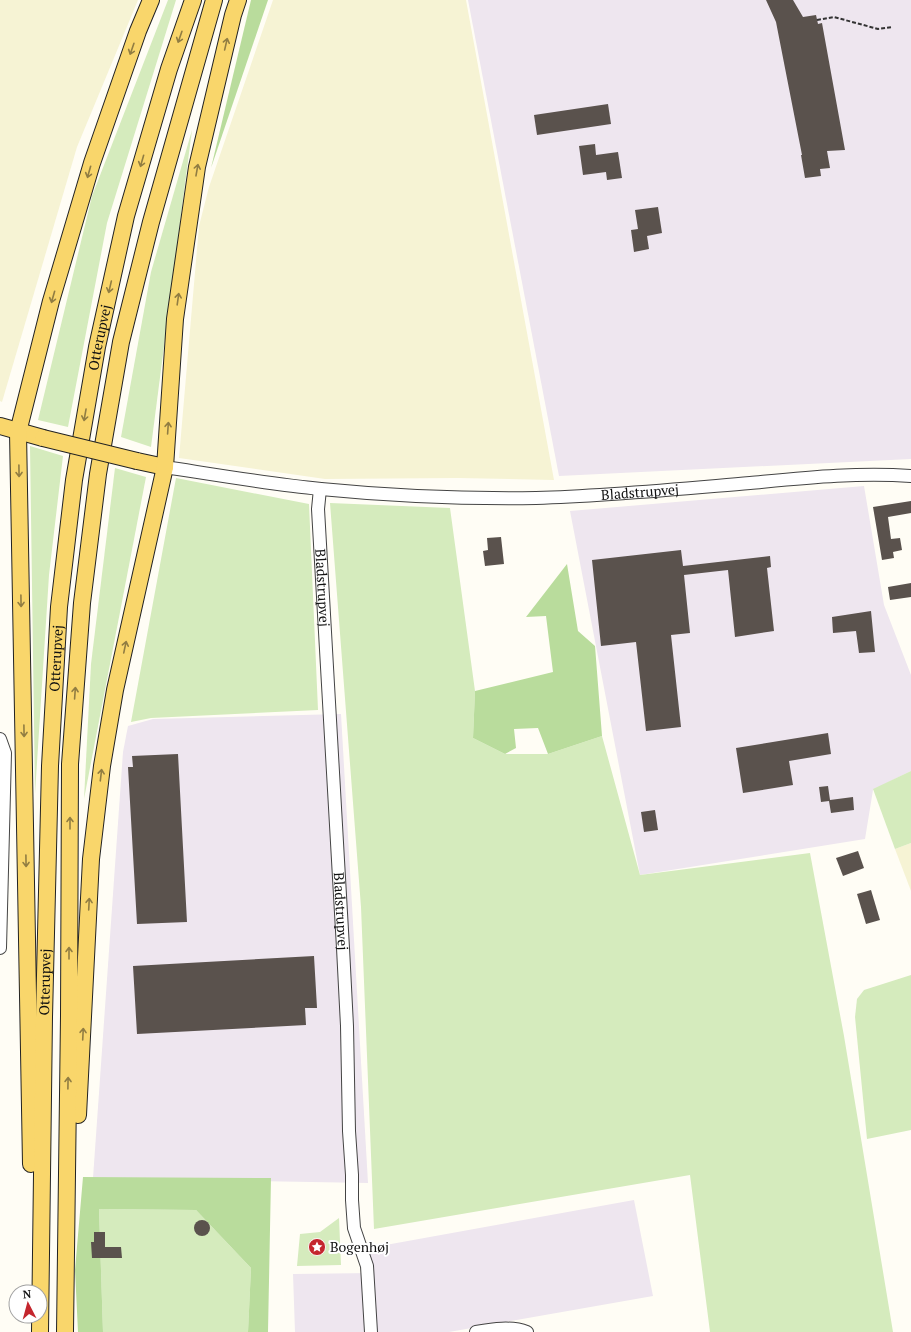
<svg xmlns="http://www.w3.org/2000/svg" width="911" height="1332" font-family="'PT Serif',serif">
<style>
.industrial{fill:#eee6ef}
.farmland{fill:#f6f3d4}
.green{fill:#d5ebbd}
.forest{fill:#b9dc9c}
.building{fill:#5a524d}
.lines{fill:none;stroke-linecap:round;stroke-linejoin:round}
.minor-casing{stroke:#444;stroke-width:14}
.major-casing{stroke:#222;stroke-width:18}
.path{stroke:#333;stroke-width:2;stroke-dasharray:4 2;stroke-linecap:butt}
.minor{stroke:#fff;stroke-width:12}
.major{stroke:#f9d66b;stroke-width:16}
.major-bridge-casing{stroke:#222;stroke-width:18;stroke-linecap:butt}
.major-bridge{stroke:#f9d66b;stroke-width:16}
.oneway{stroke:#917d42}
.labels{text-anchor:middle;stroke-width:4;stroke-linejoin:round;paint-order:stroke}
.street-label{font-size:14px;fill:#111;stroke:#fff}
.poi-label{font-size:14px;fill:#111;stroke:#fff;text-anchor:start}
</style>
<rect width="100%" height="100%" fill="#fffdf5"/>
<g class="industrial">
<polygon points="468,0 911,0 911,459 559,476"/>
<polygon points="864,486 884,605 911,675 911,771 873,790 865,839 640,875 570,511"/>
<polygon points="341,714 368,1183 93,1178 123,752 128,726 153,719"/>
<polygon points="634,1200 653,1296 449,1332 295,1332 293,1274 373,1273 369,1248"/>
</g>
<g class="farmland">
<polygon points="0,0 138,0 77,147 2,402 0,401"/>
<polygon points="273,0 466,0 554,480 458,478 325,479 179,458 199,226 209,187"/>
<polygon points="911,843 911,891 895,849"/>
</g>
<g class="green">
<polygon points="168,0 176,0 107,223 68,427 38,420 92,196"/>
<polygon points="192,130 151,447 121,437 151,272"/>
<polygon points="30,446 63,456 49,575 35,794"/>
<polygon points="115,468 146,477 84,799 91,664"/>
<polygon points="176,478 309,504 318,710 151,718 131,722"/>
<polygon points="330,503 450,508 475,691 473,738 505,754 548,754 602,736 640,875 810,853 844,1036 893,1332 710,1332 690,1175 374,1229 361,907"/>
<polygon points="911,771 911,843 895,849 873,789"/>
<polygon points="911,975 911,1130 867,1139 855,1017 857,999 864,990"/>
<polygon points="99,1209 196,1210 251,1268 248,1332 103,1332"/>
<polygon points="339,1218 341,1265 297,1266 300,1234 320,1232"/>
</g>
<g class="forest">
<polygon points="251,0 268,0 211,168"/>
<polygon points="567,564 578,631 595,646 602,736 548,754 538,728 514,729 516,748 505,754 473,738 475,691 553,672 546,616 526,617"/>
<polygon points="83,1177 271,1178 268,1332 248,1332 251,1268 196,1210 99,1209 103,1332 78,1332 75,1270"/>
</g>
<g class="building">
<polygon points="766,0 793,0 803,17 816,15 818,24 822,23 845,150 827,151 830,168 820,169 821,176 805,178 801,155 802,155 776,22"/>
<polygon points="608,104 611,124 537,135 534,115"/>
<polygon points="595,144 596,155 618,152 622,178 607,180 606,172 583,175 579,146"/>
<polygon points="658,207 662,233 647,236 649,249 634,252 631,230 638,229 635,210"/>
<polygon points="911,501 911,513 888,517 891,539 900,538 902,550 893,552 894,558 882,560 873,507"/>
<polygon points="501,537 504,564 485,566 483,551 488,550 487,538"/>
<polygon points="681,550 683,566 770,556 771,567 767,568 774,631 735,637 728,570 684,575 690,633 671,635 681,727 646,731 636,642 601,646 592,560"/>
<polygon points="911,583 911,597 890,600 888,587"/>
<polygon points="871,611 875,652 859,653 856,631 833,633 832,617"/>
<polygon points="828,733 831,754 789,761 793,785 743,793 736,748"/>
<polygon points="178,754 187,922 137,924 128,767 133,767 132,756"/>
<polygon points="828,786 830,800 853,797 854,810 831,813 829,801 821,802 819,787"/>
<polygon points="655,810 658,830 644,832 641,812"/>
<polygon points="858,851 864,868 843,876 836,858"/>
<polygon points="871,890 880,920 866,924 857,894"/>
<polygon points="314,956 317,1008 305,1008 306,1025 137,1034 133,966"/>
<circle cx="202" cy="1228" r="8"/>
<polygon points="94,1232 105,1232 105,1247 121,1247 122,1258 92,1258 91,1242 94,1242"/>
</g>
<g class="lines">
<g class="minor-casing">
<g id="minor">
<path id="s1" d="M165,467C217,475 269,484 321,489C392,496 464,499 536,498C607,496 679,489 750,483C803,478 857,472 911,476"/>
<path id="s2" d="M320,489L318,509L343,948L347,1026L349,1131L352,1175V1200L354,1228L367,1266L371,1332"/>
<polyline points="0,739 5,753 0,948"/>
<path d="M476,1332C493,1329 511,1326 527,1332"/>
</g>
</g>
<g class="major-casing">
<g id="major">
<polyline points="0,426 43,438"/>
<polyline points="137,461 165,467"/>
<polyline points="78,1115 91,859 102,766 115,690 165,467 175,319 197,167 233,15 238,0"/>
<polyline points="31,1164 18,432 51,301 92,163 138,31 151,0"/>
<path id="s3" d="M40,1332L44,1017L50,766L59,607L74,480L97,347L126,216L169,69L193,0"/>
<polyline points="65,1332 69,1016 70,764 82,603 98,474 121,342 151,222 214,0"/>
</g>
</g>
<polyline class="path" points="817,20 834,17 878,29 892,27"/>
<use href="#minor" class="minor"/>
<use href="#major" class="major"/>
<g class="major-bridge-casing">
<polyline id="major-bridge" points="43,438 137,461"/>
</g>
<use href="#major-bridge" class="major-bridge"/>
</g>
<defs><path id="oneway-shaft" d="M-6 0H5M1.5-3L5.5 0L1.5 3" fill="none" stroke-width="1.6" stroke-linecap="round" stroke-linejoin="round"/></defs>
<g class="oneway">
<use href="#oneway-shaft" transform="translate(180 37) rotate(109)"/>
<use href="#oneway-shaft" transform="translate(226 44) rotate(-77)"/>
<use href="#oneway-shaft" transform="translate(132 49) rotate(109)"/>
<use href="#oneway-shaft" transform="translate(142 161) rotate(106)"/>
<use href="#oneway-shaft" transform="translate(197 170) rotate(-80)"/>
<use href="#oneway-shaft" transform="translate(89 172) rotate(106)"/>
<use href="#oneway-shaft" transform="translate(110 287) rotate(103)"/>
<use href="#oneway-shaft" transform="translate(53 297) rotate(106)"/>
<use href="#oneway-shaft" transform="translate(178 299) rotate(-82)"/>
<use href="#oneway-shaft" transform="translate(85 415) rotate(100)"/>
<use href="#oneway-shaft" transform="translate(168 428) rotate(-86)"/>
<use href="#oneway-shaft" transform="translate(19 471) rotate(89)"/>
<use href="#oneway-shaft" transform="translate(21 601) rotate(89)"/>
<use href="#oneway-shaft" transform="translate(125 647) rotate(-78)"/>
<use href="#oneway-shaft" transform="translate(75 693) rotate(-86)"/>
<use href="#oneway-shaft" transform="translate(24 731) rotate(89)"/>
<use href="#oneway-shaft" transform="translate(101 775) rotate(-83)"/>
<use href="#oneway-shaft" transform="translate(70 823) rotate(-90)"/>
<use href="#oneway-shaft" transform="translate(26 861) rotate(89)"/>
<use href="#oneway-shaft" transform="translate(89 904) rotate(-87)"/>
<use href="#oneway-shaft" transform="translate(69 953) rotate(-90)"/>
<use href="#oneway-shaft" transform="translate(83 1034) rotate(-87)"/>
<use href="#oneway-shaft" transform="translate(68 1083) rotate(-89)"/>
</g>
<defs>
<g id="sight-disc" transform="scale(0.9)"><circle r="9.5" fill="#c4262e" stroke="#fff"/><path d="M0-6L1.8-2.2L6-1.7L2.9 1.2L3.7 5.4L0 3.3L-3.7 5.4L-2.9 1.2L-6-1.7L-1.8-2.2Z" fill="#fff"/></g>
</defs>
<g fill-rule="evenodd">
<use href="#sight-disc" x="317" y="1247"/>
</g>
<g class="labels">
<g class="street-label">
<text dy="5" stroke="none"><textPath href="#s3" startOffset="998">Otterupvej</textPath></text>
<text dy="5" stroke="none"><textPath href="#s1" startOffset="477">Bladstrupvej</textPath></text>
<text dy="5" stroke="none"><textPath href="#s2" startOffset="99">Bladstrupvej</textPath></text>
<text dy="5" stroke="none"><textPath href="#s3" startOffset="674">Otterupvej</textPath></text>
<text dy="5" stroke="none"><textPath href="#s2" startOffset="423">Bladstrupvej</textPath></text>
<text dy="5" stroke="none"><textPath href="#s3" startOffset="350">Otterupvej</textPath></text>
</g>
<g class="poi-label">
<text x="330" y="1252">Bogenhøj</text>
</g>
</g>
<g transform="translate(28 1304) rotate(354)"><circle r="19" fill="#ffffff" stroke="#a0a0a0"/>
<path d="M0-3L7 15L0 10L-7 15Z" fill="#c4262e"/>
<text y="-6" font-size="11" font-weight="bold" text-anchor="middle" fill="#111111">N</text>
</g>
</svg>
